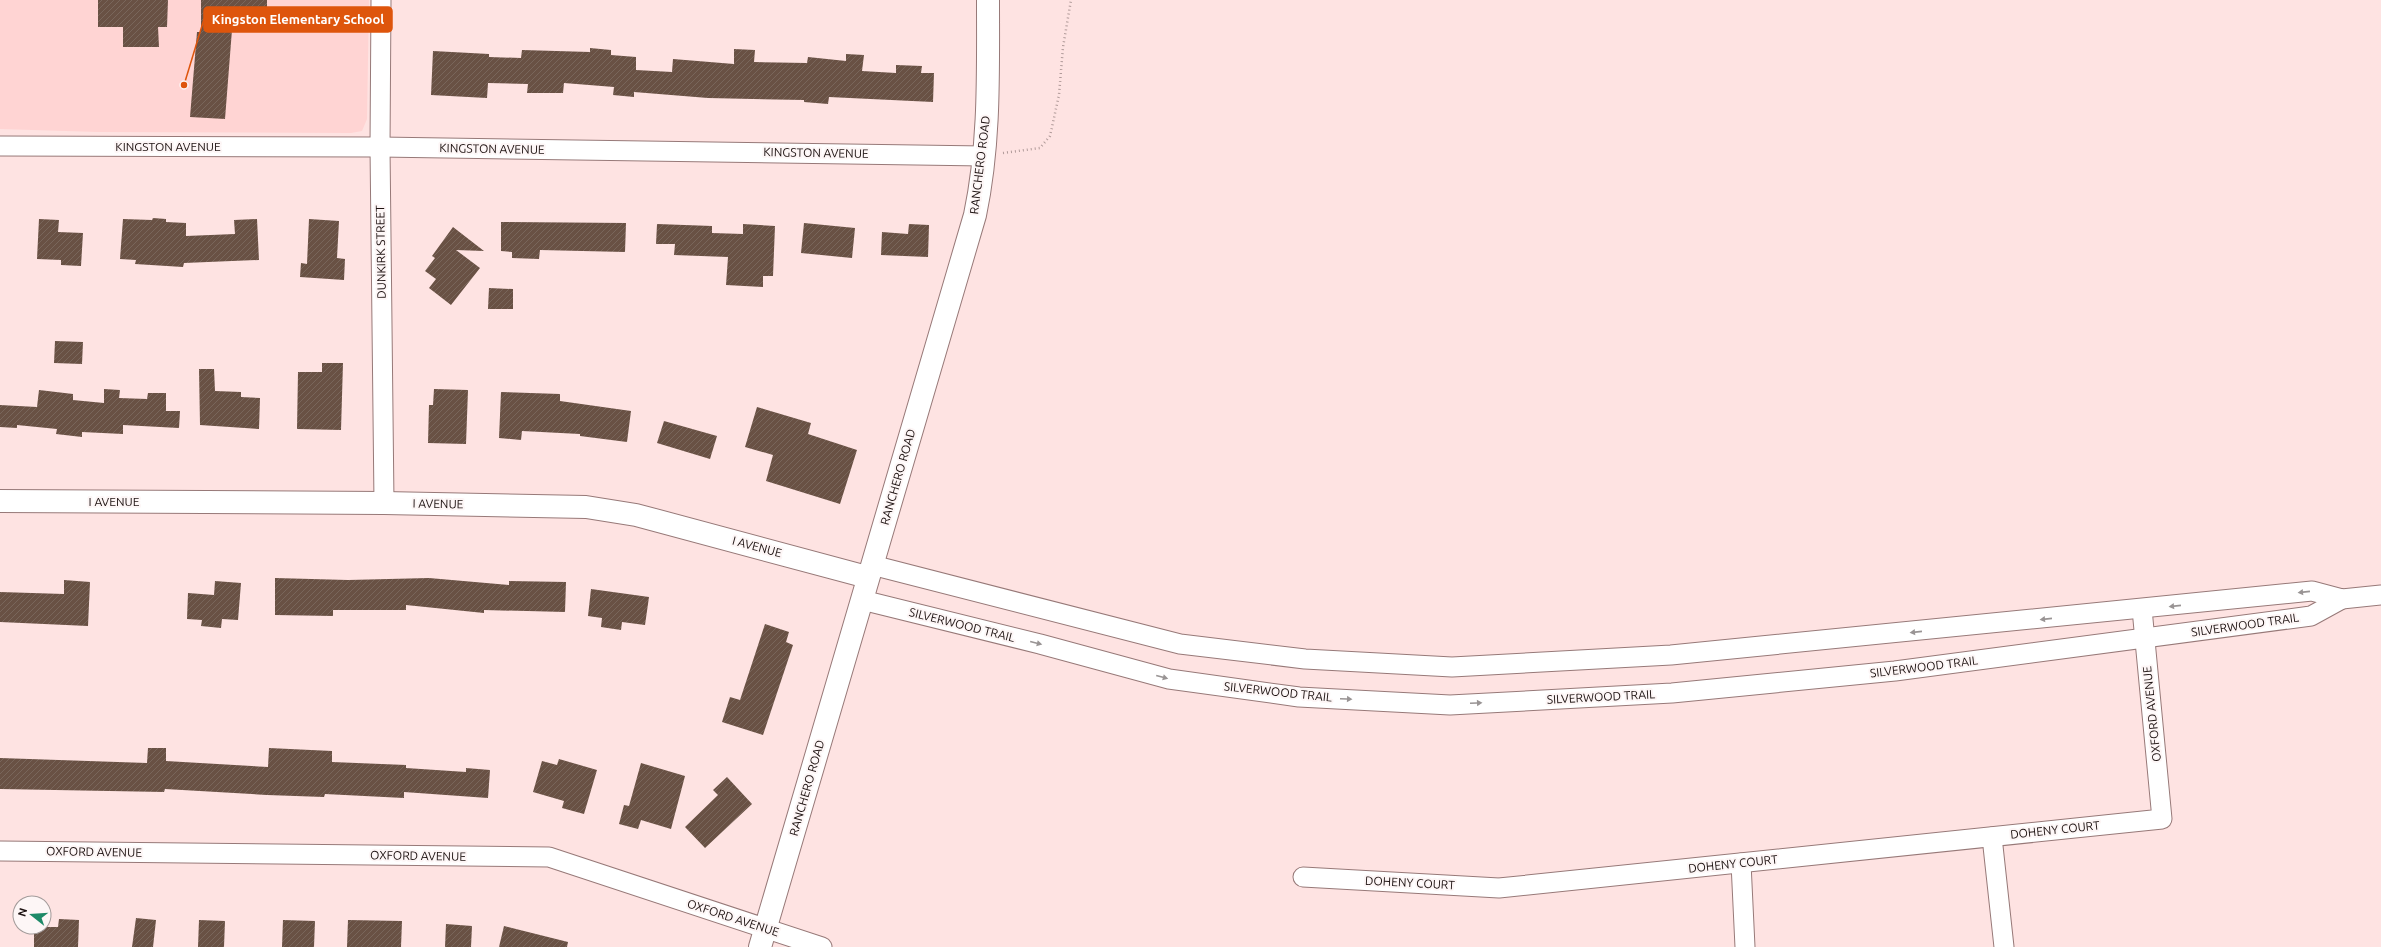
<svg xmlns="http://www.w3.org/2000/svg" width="2381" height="947" font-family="Ubuntu,sans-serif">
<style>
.built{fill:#ffd4d3}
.building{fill:url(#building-hatch)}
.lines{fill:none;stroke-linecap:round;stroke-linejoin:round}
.street-casing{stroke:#977978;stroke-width:21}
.secondary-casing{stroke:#977978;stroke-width:24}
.path{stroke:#b19b9a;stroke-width:2.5;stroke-dasharray:1 3;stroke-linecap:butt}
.street{stroke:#fff;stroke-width:19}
.secondary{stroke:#fff;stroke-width:22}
.oneway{fill:#999494}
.labels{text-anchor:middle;stroke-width:4;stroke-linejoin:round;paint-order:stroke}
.street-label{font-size:12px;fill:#1d1211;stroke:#fdf6f6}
.leader{fill:none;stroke:#de550c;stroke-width:1.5}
.callout-dot{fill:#de550c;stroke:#fdf6f6;stroke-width:1.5}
.callout{fill:#de550c;stroke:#de550c;stroke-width:1.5}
.callout-label{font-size:13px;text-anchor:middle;font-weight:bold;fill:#fff}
</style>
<defs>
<pattern id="building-hatch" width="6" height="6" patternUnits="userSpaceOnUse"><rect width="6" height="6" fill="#695144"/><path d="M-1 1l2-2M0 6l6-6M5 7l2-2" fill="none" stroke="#79665b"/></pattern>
</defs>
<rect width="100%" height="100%" fill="#fee3e2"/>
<polygon class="built" points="0,0 369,0 367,119 362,131 351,133 98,132 0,129"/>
<g class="building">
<polygon points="98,0 168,0 167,27 158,27 159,47 123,47 123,27 98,27"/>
<polygon points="201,0 267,0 267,17 233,17 225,119 190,117 197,32 201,32"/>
<polygon points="590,48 611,50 611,55 636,57 636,70 672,72 673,59 734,64 734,49 755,50 754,62 807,63 808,57 846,61 846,54 864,55 862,71 896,73 896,65 922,66 921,73 934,73 933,102 829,97 828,104 804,102 804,100 708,98 634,92 634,97 613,95 614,87 564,83 563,93 527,93 528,84 488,83 487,98 431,95 433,51 489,54 489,57 521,58 522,50 590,52"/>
<polygon points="153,218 166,219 166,222 186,223 186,236 235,234 234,220 257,219 259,260 184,263 183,267 135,264 136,260 120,259 123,219 152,220"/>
<polygon points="39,219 59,220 58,232 83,233 81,266 61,265 61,260 37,259"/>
<polygon points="309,219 339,221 337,258 345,259 344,280 300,277 301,263 307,264"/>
<polygon points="501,222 626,223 625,252 540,250 539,259 512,258 512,252 501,251"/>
<polygon points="804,223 855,228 852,258 801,253"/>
<polygon points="657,224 712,226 712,233 743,234 743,224 775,226 773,276 763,276 763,287 726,285 728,257 674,255 675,244 656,244"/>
<polygon points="909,224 929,225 928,257 881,255 882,232 908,234"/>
<polygon points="453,227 484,251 456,250 480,268 451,305 429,288 436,279 425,271 435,258 432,256"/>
<polygon points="489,288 513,289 513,309 488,309"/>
<polygon points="55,341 83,342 82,364 54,363"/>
<polygon points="322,363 343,363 341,430 297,429 298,372 322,372"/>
<polygon points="199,369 214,369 215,391 241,392 241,397 260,398 259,429 200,425"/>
<polygon points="104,389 120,390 119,398 147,399 148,393 166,393 166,411 180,411 179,428 123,425 123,434 82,432 82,437 56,434 57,429 17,425 17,428 0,427 0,405 37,407 39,390 73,394 73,400 104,403"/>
<polygon points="434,389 468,390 466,444 428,443 429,405 433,405"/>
<polygon points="501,392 560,394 560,401 631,411 627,442 580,436 580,434 522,431 521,440 499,438"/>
<polygon points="757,407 811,423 808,434 857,450 840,504 766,481 773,455 745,447"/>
<polygon points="664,421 717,436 710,459 657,443"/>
<polygon points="275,578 348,580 429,578 509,585 509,581 566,582 565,612 484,610 484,613 406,605 406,610 333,610 333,616 275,615"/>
<polygon points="64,580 90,582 88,626 0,622 0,592 64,594"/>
<polygon points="215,581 241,583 238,620 222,619 221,628 201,626 202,620 187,619 188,593 214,595"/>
<polygon points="591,589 649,597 645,625 622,622 621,630 601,627 602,618 588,616"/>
<polygon points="765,624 789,632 786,642 793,645 763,735 722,722 730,697 740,700"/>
<polygon points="148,748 166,748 166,761 268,767 269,748 332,751 332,762 406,765 406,768 466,772 466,768 490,770 488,798 404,792 404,798 325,794 324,797 267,795 165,789 164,792 0,789 0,758 147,763"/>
<polygon points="559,759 597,770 584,814 562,808 564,801 533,792 542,761 557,765"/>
<polygon points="641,763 685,776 671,829 641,820 638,829 619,824 624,805 629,806"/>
<polygon points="727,777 752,804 705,848 685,827 718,795 713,790"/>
<polygon points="136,918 156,920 153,947 132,947"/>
<polygon points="59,919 79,920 78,947 34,947 34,927 58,927"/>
<polygon points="199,920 225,921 224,947 198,947"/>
<polygon points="283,920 315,921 314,947 282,947"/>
<polygon points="348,920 402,921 401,947 347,947"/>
<polygon points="446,924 472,926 471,947 445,947"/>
<polygon points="504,926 568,942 567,947 499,947"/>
</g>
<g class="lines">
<g class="street-casing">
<g id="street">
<polyline points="381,0 380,147 384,503"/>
<polyline points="0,146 380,147 984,156"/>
<polyline points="872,565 1180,644 1305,659 1452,667 1671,655 2312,591 2342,599 2381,595"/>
<polyline points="862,600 1040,644 1169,679 1299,697 1450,705 1672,693 1895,671 2311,616 2342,599"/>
<polyline points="1992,837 2004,947"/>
<polyline points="0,851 549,857 822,947"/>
<polyline points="1741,863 1745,947"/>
<polyline points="1303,877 1499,888 2162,819 2142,609"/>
</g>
</g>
<g class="secondary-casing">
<g id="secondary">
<polyline points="0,501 384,503 586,507 636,515 867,577"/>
<path d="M760,947L975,215C990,144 988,72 988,0"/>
</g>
</g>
<polyline class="path" points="1003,153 1040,148 1050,136 1059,95 1063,47 1071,0"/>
<use href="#street" class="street"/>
<use href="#secondary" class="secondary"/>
</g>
<defs><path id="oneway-solid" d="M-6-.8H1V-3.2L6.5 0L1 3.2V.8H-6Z"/></defs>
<g class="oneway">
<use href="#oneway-solid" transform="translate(2304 592) rotate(174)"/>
<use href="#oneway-solid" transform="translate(2175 606) rotate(174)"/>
<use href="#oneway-solid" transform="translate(2046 619) rotate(174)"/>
<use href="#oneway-solid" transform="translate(1916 632) rotate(174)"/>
<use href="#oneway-solid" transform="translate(1036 643) rotate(14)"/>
<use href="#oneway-solid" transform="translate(1162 677) rotate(15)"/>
<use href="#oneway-solid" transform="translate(1346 699) rotate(3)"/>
<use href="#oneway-solid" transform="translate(1476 703) rotate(-3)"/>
</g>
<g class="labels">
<g class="street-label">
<text x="168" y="151">KINGSTON AVENUE</text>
<text transform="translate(492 149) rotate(1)" y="4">KINGSTON AVENUE</text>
<text transform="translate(816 153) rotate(1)" y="4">KINGSTON AVENUE</text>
<text transform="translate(980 165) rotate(-83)" y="4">RANCHERO ROAD</text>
<text transform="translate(381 252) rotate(-91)" y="4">DUNKIRK STREET</text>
<text transform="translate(898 477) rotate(-74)" y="4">RANCHERO ROAD</text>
<text x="114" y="506">I AVENUE</text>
<text transform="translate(438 504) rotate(1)" y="4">I AVENUE</text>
<text transform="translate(757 547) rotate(15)" y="4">I AVENUE</text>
<text transform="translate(962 625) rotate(14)" y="4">SILVERWOOD TRAIL</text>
<text transform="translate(2245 625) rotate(-8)" y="4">SILVERWOOD TRAIL</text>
<text transform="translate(1924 667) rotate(-7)" y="4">SILVERWOOD TRAIL</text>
<text transform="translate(1278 692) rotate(6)" y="4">SILVERWOOD TRAIL</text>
<text transform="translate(1601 697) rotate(-3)" y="4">SILVERWOOD TRAIL</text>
<text transform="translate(2152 714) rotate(-96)" y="4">OXFORD AVENUE</text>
<text transform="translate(807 788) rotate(-74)" y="4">RANCHERO ROAD</text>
<text transform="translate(2055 830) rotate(-6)" y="4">DOHENY COURT</text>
<text transform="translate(94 852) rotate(1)" y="4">OXFORD AVENUE</text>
<text transform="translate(418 856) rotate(1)" y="4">OXFORD AVENUE</text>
<text transform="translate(1733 864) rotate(-6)" y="4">DOHENY COURT</text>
<text transform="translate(1410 883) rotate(3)" y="4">DOHENY COURT</text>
<text transform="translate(733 918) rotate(18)" y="4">OXFORD AVENUE</text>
</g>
</g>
<path class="leader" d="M184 85L204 19"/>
<circle class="callout-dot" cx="184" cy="85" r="4"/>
<rect class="callout" x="204" y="7" width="188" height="25" rx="4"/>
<g class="callout-label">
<text x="298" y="24">Kingston Elementary School</text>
</g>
<g transform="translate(32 915) rotate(287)"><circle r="19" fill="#fdf6f6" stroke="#a39b9a"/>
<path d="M0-3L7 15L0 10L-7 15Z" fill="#1e8a68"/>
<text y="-6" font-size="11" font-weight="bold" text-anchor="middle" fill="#1d1211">N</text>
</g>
</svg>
